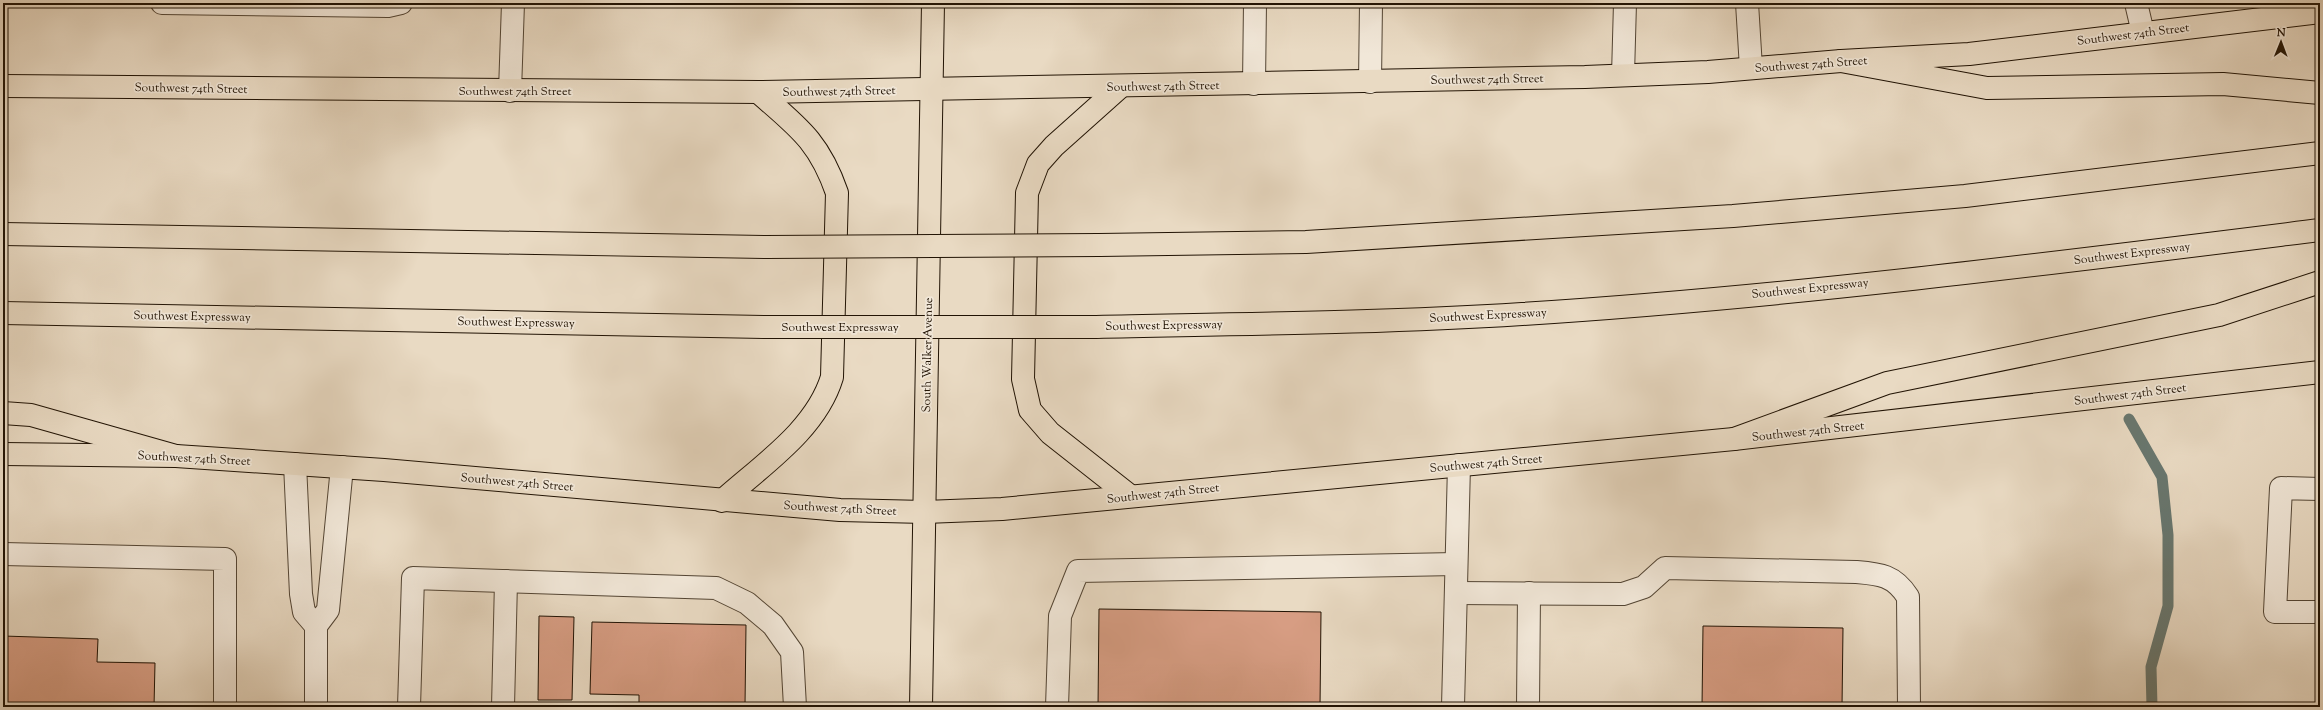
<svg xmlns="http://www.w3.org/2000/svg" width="2323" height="710" font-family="'Sorts Mill Goudy',serif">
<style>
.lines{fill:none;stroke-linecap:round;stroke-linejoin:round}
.stream{stroke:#68776f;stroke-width:11}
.building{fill:#d79d83;stroke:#211304}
.minor-casing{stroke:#534534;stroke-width:24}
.major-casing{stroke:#211304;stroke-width:24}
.highway-casing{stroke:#211304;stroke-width:24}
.minor{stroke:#f1e7d8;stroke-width:22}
.major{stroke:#e9dac3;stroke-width:22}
.highway{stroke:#e9dac3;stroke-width:22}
.highway-bridge-casing{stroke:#211304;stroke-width:24;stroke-linecap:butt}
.highway-bridge{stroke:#e9dac3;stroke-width:22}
.labels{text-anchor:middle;stroke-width:3.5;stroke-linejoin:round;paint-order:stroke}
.street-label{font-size:12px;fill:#211304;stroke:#f1e7d8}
</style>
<rect width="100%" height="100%" fill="#e9dac3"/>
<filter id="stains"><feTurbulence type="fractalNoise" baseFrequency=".005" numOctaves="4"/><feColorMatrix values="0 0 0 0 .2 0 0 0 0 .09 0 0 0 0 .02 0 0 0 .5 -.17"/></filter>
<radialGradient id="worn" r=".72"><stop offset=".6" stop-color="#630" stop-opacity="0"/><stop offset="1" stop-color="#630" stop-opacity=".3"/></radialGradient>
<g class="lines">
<polyline class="stream" points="2129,419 2162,477 2168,535 2168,606 2151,667 2152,707"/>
</g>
<g class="building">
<polygon points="1099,609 1321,612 1320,707 1098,707"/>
<polygon points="539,616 574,617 572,700 538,700"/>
<polygon points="592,622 746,625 745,706 639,707 639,695 590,694"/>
<polygon points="1703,626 1843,628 1842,707 1702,707"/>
<polygon points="3,636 98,639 97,662 155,663 154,707 3,707"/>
</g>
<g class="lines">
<g class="minor-casing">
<g id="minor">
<polyline points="162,3 388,6 401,3"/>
<polyline points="1747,3 1751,68"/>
<polyline points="2136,3 2143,33"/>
<polyline points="1623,75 1625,3"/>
<polyline points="1370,82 1371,3"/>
<polyline points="1254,84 1255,3"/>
<polyline points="510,91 513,3"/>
<polyline points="295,464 301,594 304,612 316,626 328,610 342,467"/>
<polyline points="2320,489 2281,488 2275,612 2320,612"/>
<polyline points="3,554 225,559 225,707"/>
<path d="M1456,593L1623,594L1644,587L1665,568L1856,572C1880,574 1894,575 1908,597L1909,707"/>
<polyline points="316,626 316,707"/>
<polyline points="409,707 413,578 716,588 747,603 773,625 792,652 795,707"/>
<polyline points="503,707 506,581"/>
<polyline points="1057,707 1060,616 1078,571 1456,564"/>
<polyline points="1453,707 1459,465"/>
<polyline points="1528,707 1529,593"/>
</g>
</g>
<g class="major-casing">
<g id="major">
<polyline points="3,86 758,92 1585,77 1708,72 1841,61 1969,54 2320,12"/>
<polyline points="1120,87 1054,146 1038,164 1027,193 1023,379 1030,410 1050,433 1130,496"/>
<polyline points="3,454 176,456 384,470 840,510 925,512 1002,509 1734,439 2320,372"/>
<path d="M722,501C762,465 816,430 832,377L837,193C819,141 798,127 758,92"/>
<polyline points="921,707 933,3"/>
</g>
</g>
<g class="highway-casing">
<g id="highway">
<polyline points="1841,61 1987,88 2223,84 2320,93"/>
<polyline points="3,234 766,247"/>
<polyline points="1099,245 1306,242 1733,216 1965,196 2320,153"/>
<polyline points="3,313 764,327"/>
<path d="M1096,327C1238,324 1381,323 1522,314C1789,297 2055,263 2320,230"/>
<polyline points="3,413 31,415 176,456"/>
<polyline points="1734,439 1887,383 2219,315 2320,282"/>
</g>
</g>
<use href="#minor" class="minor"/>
<use href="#major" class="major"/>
<use href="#highway" class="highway"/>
<g class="highway-bridge-casing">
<g id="highway-bridge">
<polyline points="766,247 1099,245"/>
<polyline points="764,327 1096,327"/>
</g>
</g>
<use href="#highway-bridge" class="highway-bridge"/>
</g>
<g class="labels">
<g class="street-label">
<text transform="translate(2133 34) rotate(-7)" y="4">Southwest 74th Street</text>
<text transform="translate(1811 64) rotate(-4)" y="4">Southwest 74th Street</text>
<text transform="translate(1487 79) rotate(-1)" y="4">Southwest 74th Street</text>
<text transform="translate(1163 86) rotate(-1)" y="4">Southwest 74th Street</text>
<text transform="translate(191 88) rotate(1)" y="4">Southwest 74th Street</text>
<text x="515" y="95">Southwest 74th Street</text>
<text transform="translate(839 91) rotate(-1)" y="4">Southwest 74th Street</text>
<text transform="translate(2132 253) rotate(-7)" y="4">Southwest Expressway</text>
<text transform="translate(1810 288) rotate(-6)" y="4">Southwest Expressway</text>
<text transform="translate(1488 315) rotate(-3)" y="4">Southwest Expressway</text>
<text transform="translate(192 316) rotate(1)" y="4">Southwest Expressway</text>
<text transform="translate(516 322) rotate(1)" y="4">Southwest Expressway</text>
<text transform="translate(1164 325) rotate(-1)" y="4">Southwest Expressway</text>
<text x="840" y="331">Southwest Expressway</text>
<text transform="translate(927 355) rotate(-89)" y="4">South Walker Avenue</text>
<text transform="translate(2130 394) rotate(-7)" y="4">Southwest 74th Street</text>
<text transform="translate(1808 431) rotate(-6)" y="4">Southwest 74th Street</text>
<text transform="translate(194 458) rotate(3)" y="4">Southwest 74th Street</text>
<text transform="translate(1486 463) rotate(-5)" y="4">Southwest 74th Street</text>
<text transform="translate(517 482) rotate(5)" y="4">Southwest 74th Street</text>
<text transform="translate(1163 493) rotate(-6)" y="4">Southwest 74th Street</text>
<text transform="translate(840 508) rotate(3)" y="4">Southwest 74th Street</text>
</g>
</g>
<rect width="2323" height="710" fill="none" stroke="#e9dac3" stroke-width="16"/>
<rect x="4" y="4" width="2315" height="702" fill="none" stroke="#211304" stroke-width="2"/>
<rect x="8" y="8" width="2307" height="694" fill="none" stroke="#211304"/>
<g transform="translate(2281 42) rotate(1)" stroke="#f1e7d8" stroke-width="3" paint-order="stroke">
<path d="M0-3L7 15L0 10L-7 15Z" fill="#211304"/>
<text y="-6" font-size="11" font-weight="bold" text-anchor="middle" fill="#211304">N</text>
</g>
<rect width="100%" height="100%" filter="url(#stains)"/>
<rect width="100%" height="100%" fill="url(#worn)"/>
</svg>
